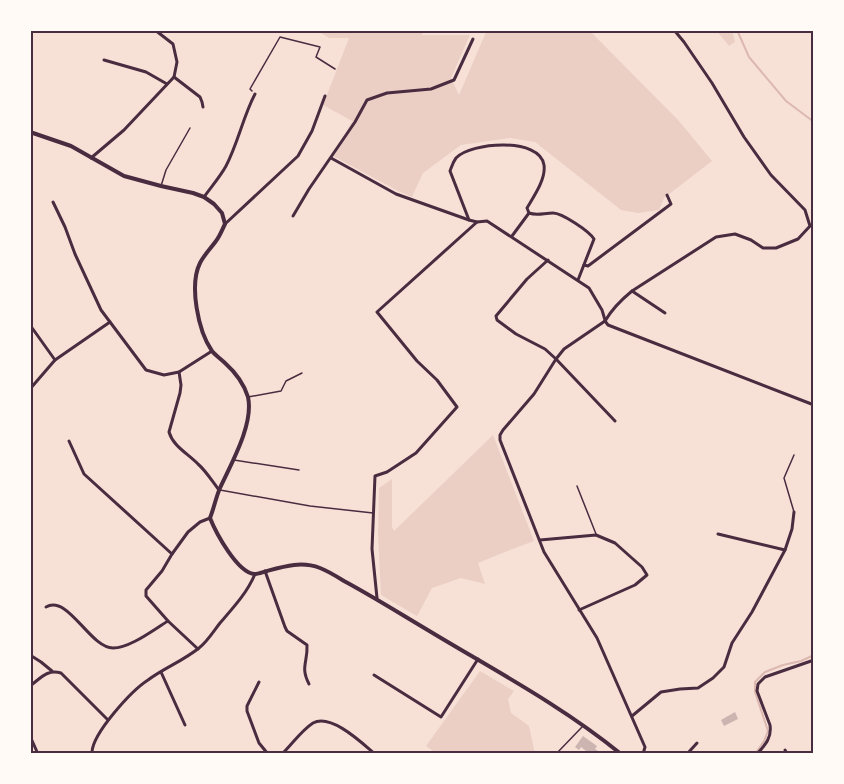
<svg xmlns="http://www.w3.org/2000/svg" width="844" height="784" font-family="'Public Sans',sans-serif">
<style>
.green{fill:#ebcfc5}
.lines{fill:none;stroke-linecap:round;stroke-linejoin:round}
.stream{stroke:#dcb8b0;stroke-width:2}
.building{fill:#ccb4b1}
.path{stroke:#4a2c40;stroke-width:1.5}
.service{stroke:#4a2c40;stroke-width:1.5}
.minor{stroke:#4a2c40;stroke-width:3}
.tertiary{stroke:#4a2c40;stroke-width:4}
.neatline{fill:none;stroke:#4a2c40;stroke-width:2}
</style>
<rect width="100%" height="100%" fill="#f7e1d7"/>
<g class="green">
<polygon points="316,30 423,30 422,35 470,35 451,78 459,95 487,30 589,30 679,121 712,161 664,198 659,210 638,213 621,210 535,142 510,138 461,145 423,173 412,197 398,191 333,156 352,121 323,105 349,38 329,38"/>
<polygon points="716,30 732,30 735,42 729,46"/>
<polygon points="493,435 534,541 505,552 478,563 485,584 461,578 432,588 417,616 381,595 378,535 379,488 392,479 392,527 394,531"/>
<polygon points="480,671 514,691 508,699 511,713 529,726 535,754 437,754 426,746"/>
</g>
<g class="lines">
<g class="stream">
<polyline points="737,30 749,57 786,101 814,122"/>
<polyline points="755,754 764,741 768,731 755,692 755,682 765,672 783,665 801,661 814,655"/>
</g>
</g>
<g class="building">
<polygon points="735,712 738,719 724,726 721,720"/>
<polygon points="583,736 597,746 595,749 603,754 584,754 586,751 581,747 579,750 575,747"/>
</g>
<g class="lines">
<polyline class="path" points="252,91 250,89 280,37 320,47 316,57 335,69"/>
<g class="service">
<polyline points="161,186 166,170 190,128"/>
<polyline points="248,397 281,391 286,381 302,373"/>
<polyline points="794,455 784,478 794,512"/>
<polyline points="234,460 299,470"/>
<polyline points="577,486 596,534"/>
<polyline points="220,490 310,506 373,513"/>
<polyline points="556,754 582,727"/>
</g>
<g class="minor">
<polyline points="104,60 146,72 167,84"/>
<polyline points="174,77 200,97 202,102 203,107"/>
<polyline points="91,158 124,130 174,77 177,62 173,44 155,30"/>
<polyline points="331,158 396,194 469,220 477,222 487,221 589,288 602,310 605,320"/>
<path d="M204,197C211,187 220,177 226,166C238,143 243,117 255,94"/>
<polyline points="53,202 65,227 75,254 101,310 146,370 164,375 179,372 212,351"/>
<polyline points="293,216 309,189 355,122 367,100 387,93 431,89 454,80 473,39"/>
<path d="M469,220L450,171C452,166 453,162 456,158C471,142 540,137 544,165C546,179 534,196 527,208L529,213C537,216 544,213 553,213C562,213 589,231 594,239L578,280"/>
<polyline points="225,224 298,156 312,131 325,96"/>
<polyline points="512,236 529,213"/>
<polyline points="548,260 527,279 496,316 497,320 516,334 545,349 556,359 615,421"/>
<polyline points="584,265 588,266 671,204 667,195"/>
<polyline points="632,291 665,313"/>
<polyline points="605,321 564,349 556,359 534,394 503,430 500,435 500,440 544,552 597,638 645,747 643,754"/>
<path d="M605,321C612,309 621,300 632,291L716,237L735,234L751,240L763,248H776L798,239L810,226L805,210L771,175L744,137L712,83L684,42L674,30"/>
<polyline points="605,321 608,325 814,405"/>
<polyline points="30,325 55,360"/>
<path d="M179,372L181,385L180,393L169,432C173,446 187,453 198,464C206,471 212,481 219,490"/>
<polyline points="30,389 55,360 110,322"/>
<polyline points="69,441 84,474 172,554"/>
<polyline points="718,534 785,550"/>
<polyline points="540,540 596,535 615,543 642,567 647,575 635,585 579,610"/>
<path d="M265,571L285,627L287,631L307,645C308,662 300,667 309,684"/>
<polyline points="377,598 372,549 375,476 387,472 416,453 457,407 437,380 417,361 377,312 477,222"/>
<path d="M46,607C68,594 90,648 113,648C130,648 153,630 168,621"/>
<polyline points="198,649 168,621 146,596 146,590 162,571 172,554 188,532 200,522 210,518"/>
<polyline points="30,655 41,662 52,671"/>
<polyline points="161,672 185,725"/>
<polyline points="374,675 441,717 478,659"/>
<polyline points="259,682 247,706 247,711 259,743 268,754"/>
<path d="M30,686C41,678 47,669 61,673L108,720"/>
<polyline points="632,716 661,692 680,689 698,688 713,678 724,667 732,643 752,612 785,550 792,529 794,512"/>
<polyline points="30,736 38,754"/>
<polyline points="785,750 787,754"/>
<path d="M92,752C93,733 131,691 148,680C164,668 183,661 199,648C207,642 213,632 220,623C233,608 247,593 255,574"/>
<path d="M282,754C292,744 302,730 313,723C331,713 362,743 375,754"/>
<polyline points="687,754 697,743"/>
<path d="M757,754C765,745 772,738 770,725L757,691L758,684L765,677L814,660"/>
</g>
<path class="tertiary" d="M30,132L71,146L124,176L161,186L193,193L204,197L214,204L222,213L225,224C222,230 220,236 216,241C211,248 204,255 200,263C189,285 198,331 212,351C215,355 221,359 225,363C235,372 244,384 248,397C254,424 231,464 220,488C216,497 214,508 210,518C216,533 237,572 254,574C258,574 263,572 267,571C285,566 302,561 320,568C328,571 336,576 344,581C372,596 399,613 426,629C492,669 561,705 621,754"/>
</g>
<rect width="844" height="784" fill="none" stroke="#fffaf5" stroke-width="63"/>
<rect x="32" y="32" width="780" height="720" class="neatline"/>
</svg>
